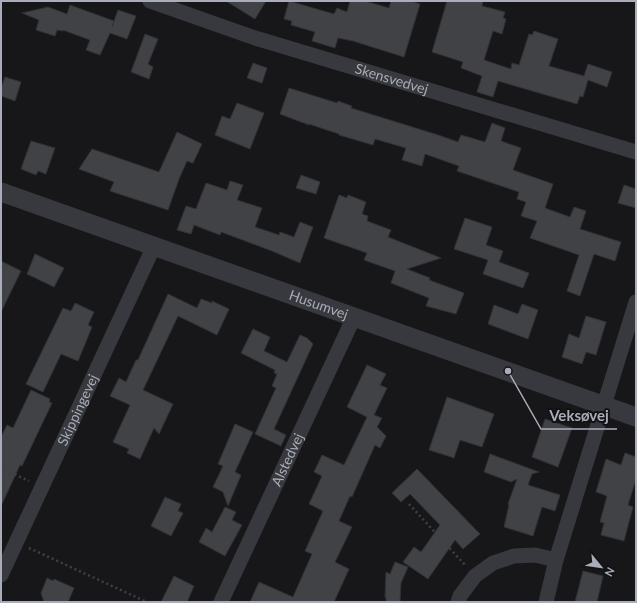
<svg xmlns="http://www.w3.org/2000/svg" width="637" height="603" font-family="Lato,sans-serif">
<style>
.building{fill:#414246;stroke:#323135}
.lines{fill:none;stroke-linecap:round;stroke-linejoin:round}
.path{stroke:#3e4045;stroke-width:2.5;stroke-dasharray:2 3;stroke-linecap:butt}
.minor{stroke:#38393e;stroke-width:15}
.tertiary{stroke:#38393e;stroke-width:19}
.labels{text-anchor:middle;stroke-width:4;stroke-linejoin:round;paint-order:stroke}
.street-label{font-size:14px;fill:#a9adb9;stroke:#121214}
.leader{fill:none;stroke:#a9adb9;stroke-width:1.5}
.callout-dot{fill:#a9adb9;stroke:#121214;stroke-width:1.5}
.callout-label{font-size:15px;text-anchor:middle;font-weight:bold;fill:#a9adb9;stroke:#121214;stroke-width:4;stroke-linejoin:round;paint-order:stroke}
</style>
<rect width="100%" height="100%" fill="#171719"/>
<g class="building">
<polygon points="226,1 266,1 255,19"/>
<polygon points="289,1 334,14 337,8 347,12 350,1 365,1 389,8 391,1 411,1 420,4 404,57 353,41 338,38 335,48 312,41 315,32 291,25 292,21 284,19"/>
<polygon points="447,1 483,1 482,6 505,12 503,18 506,19 502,34 493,31 484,60 511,69 512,63 519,65 529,34 532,35 534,31 558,39 549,66 584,76 588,64 612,72 607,87 588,80 583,97 580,96 577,104 498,81 493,97 477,92 482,76 461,68 463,62 432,52"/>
<polygon points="70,5 114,21 112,27 118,10 136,16 127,39 110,33 100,55 86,50 90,40 63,30 63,31 57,30 55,36 36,30 39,20 22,13 48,7 67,14"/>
<polygon points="145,34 158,39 148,64 153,67 149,79 131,72"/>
<polygon points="253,63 267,68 262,83 247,78"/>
<polygon points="5,77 21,82 15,101 1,96 1,88"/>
<polygon points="289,88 337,103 338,101 352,106 351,108 438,135 458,142 461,135 485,142 492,123 505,128 501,141 521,148 513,170 553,184 545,208 570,217 574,207 586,211 580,229 621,242 615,261 594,254 580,296 567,291 579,255 530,238 537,221 521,216 526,202 517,199 519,192 457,171 459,166 425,154 422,166 402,160 406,148 375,139 373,145 339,135 339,134 309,124 309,125 280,114"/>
<polygon points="237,103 264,113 250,149 215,135 222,116 230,119"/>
<polygon points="177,132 202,144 193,163 187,161 179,179 168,210 110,191 114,182 79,169 92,149 159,172"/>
<polygon points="31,141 55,148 46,174 38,171 36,175 21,169"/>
<polygon points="301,175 320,182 316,194 296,188"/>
<polygon points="230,181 243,185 237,200 262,208 255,227 279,235 280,232 294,237 300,222 313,227 300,263 272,251 221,232 220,235 194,225 191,234 177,230 186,206 196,209 206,183 227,190"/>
<polygon points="624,185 636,189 636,208 618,203"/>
<polygon points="339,195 347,198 348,195 366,202 362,214 368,216 367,221 391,230 388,237 441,258 407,269 430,278 429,280 464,293 456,314 426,306 429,298 391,283 395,271 364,260 367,253 324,238"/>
<polygon points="465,218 492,227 486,245 503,251 499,262 529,273 523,288 483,274 488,260 454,249"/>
<polygon points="35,254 64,268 54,287 27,274"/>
<polygon points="1,261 21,271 1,312"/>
<polygon points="168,294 197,308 201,299 212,303 212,301 229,309 217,335 178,316 143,390 173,404 159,434 154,428 140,459 127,453 129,449 113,442 130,405 110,396 119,378 126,382 136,360 138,360"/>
<polygon points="75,303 94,312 88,325 92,327 78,361 61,354 43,392 26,384 63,308 71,311"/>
<polygon points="522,304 538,310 528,339 488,324 494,305 518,314"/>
<polygon points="586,316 606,322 596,355 586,352 582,364 562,357 569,334 579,338"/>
<polygon points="253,329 270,337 264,351 287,362 300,335 307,338 313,344 274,429 286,435 281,446 255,434 276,388 272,386 277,374 274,373 275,370 241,353"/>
<polygon points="367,365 386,374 380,385 387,388 374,415 382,418 377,427 386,436 380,448 375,445 352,497 350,496 339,521 352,527 335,562 349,569 334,602 250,602 259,582 293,597 312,554 305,551 323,511 309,504 322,476 314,472 322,455 344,465 367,417 347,407"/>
<polygon points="31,390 50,399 49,402 52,403 22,466 20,465 1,506 1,437 7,425 13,428"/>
<polygon points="447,397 494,414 482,447 460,440 454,458 429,450"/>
<polygon points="545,419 572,428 558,467 532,457"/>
<polygon points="235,424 253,432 235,472 241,475 228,506 223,492 213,487 223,466 218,464"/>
<polygon points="625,453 636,457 636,479 628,505 633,507 624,541 601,535 604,523 600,522 607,496 596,492 606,459 621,465"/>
<polygon points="490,454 539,472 532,474 528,485 560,495 555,511 542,507 533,536 504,527 509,505 508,504 517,479 511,482 484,472"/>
<polygon points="417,469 480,534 463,549 455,540 428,579 403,562 414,547 421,552 440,525 410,494 401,502 392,493"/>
<polygon points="165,497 181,504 178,511 183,513 171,536 151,526"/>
<polygon points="225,507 236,512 232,520 242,525 225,556 199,542 206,528 212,532"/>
<polygon points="395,562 408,567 401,583 400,602 386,602 386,598 385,597 386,572 390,574"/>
<polygon points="583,571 603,576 597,602 575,602"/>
<polygon points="174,576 194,586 187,602 161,602"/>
<polygon points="47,578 53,581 54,579 74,588 68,602 44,602 41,593"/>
</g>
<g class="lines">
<g class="path">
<polyline points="1,468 29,481"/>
<polyline points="409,504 465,565"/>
<polyline points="29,548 147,602"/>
</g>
<g class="minor">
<path id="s1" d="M150,1L255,38L636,152"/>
<path id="s2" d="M1,575L154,246"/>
<path id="s3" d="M221,602L354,317"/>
<polyline points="458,602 460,596 475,576 493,563 514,556 535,555 556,560"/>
<polyline points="546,602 556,560 636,302"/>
</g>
<path class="tertiary" id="s4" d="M1,192L636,417"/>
</g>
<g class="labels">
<g class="street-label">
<text dy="5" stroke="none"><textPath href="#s1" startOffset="254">Skensvedvej</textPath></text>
<text dy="5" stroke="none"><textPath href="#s4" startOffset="337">Husumvej</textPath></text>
<text dy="5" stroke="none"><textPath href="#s2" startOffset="182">Skippingevej</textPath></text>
<text dy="5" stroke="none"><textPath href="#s3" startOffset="157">Alstedvej</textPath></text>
</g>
</g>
<path class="leader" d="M508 371L541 429H617"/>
<circle class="callout-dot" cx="508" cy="371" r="4"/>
<g class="callout-label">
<text x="579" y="421">Veksøvej</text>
</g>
<rect width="637" height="603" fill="none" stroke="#a9adb9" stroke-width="4"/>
<g transform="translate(601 567) rotate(119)" stroke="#121214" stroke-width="3" paint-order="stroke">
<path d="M0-3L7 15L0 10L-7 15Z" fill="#a9adb9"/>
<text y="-6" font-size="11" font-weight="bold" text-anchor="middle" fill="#a9adb9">N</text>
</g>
</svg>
